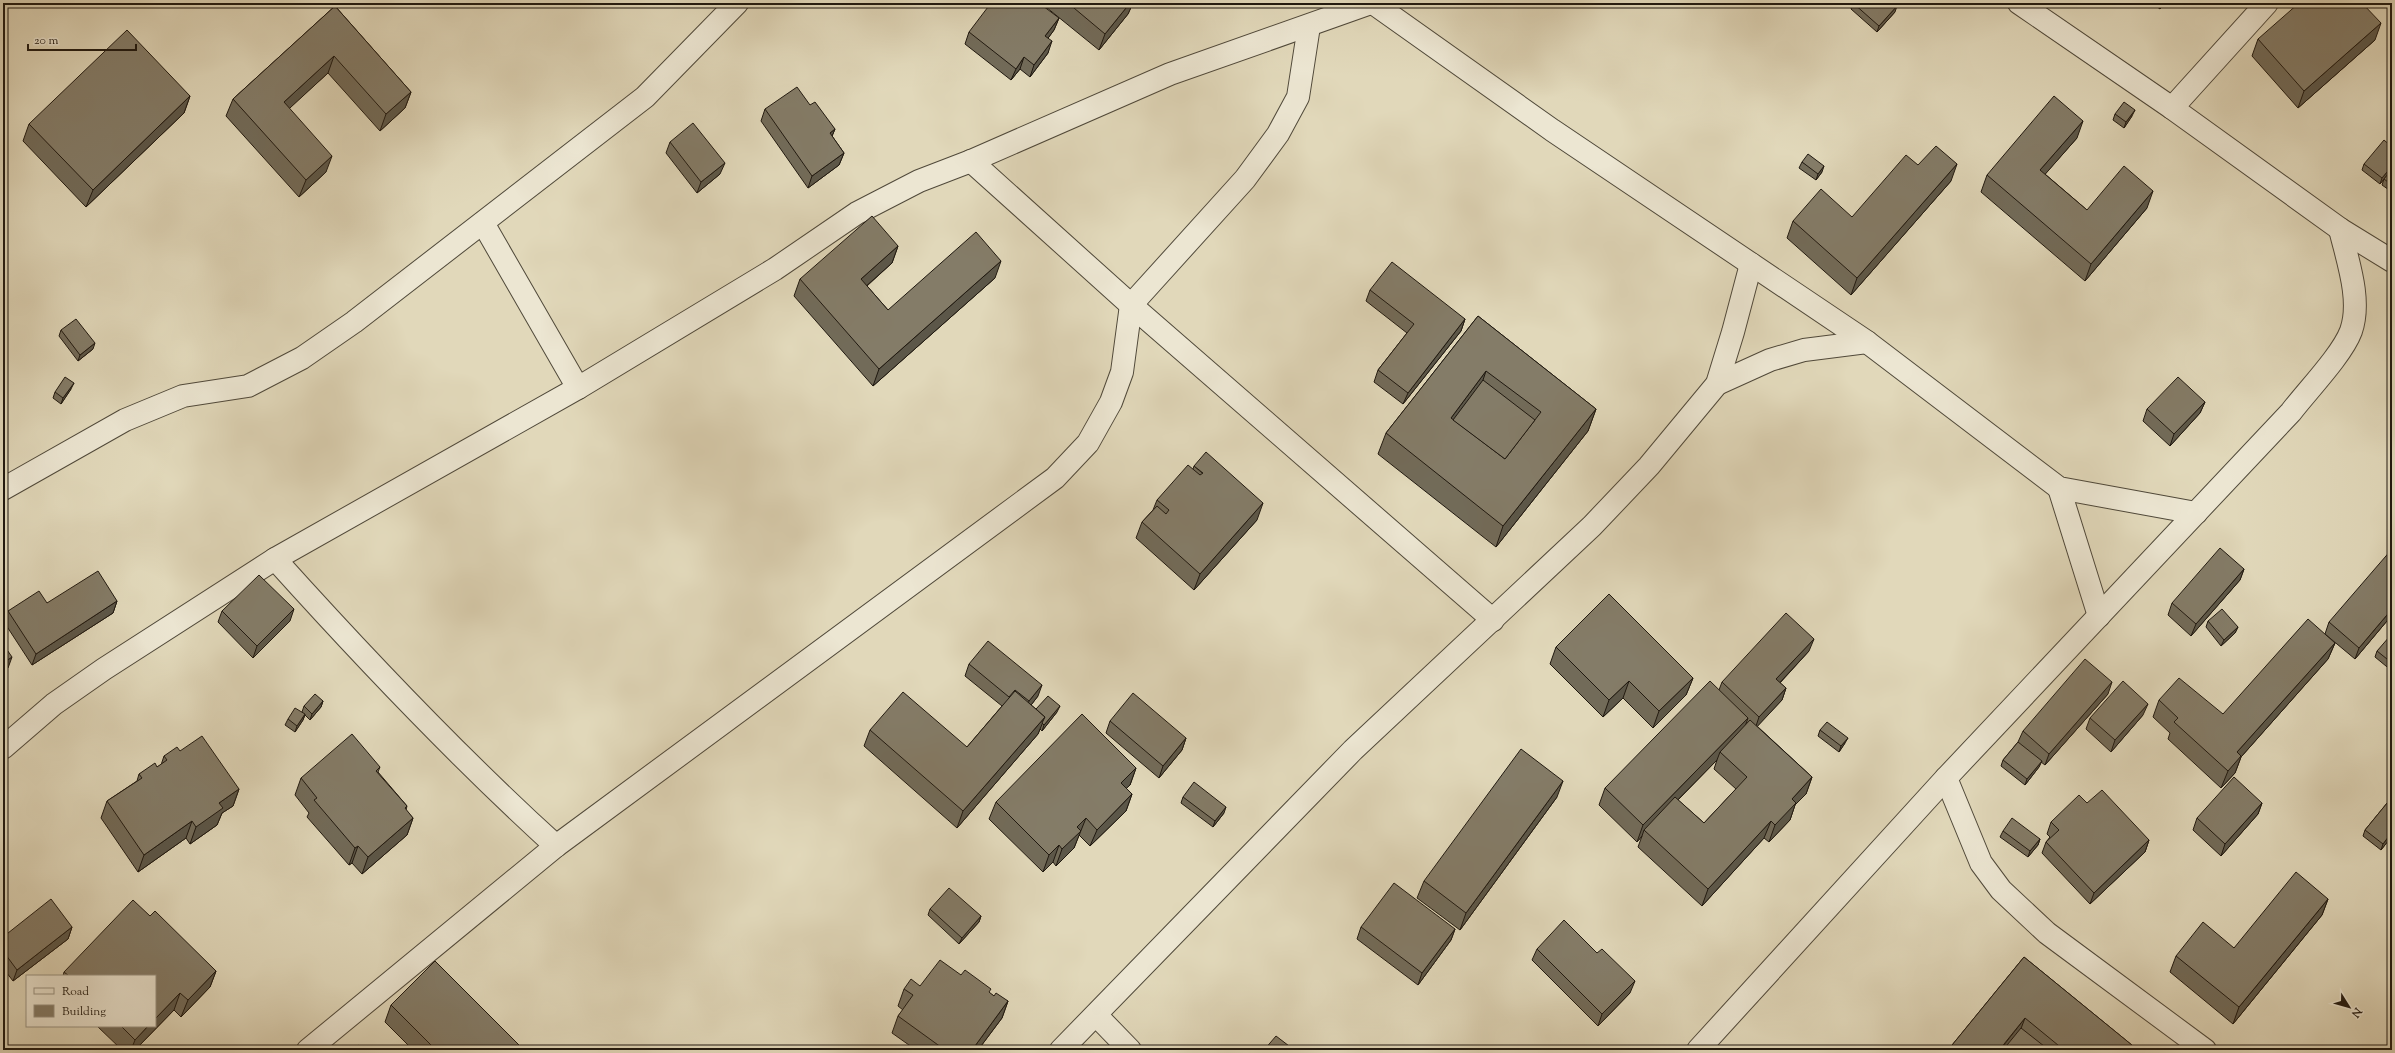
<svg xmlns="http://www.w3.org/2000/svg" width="2395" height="1053" font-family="'Sorts Mill Goudy',serif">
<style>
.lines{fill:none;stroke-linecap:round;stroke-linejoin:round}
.minor-casing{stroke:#50493a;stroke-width:24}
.minor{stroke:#ece6d2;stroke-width:22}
.wall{fill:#726b59;stroke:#201910;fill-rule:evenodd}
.shaded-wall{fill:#5c5749;stroke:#201910}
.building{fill:#847c68;stroke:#201910;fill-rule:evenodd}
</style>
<rect width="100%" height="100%" fill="#e1d8ba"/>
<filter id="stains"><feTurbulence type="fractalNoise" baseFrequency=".005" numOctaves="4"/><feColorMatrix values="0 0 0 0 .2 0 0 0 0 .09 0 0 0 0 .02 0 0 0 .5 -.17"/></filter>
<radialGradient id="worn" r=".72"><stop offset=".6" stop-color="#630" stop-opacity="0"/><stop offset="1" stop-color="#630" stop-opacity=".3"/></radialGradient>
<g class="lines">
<g class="minor-casing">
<g id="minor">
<polyline points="1373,3 1552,130 1867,342 2059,488 2196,513"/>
<polyline points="2019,3 2172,108 2340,229 2392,261"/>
<polyline points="2172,108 2267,3"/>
<polyline points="971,161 1131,305 1493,620"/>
<polyline points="483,223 578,388"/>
<polyline points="1717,384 1770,360 1804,350 1867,342"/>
<polyline points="2059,488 2099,616"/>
<polyline points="3,489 125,420 183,396 248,386 302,358 354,322 645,97 737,3"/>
<path d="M275,559C365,659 457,756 556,846"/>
<polyline points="3,748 54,704 104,669 275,559 578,388 775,269 857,213 919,181 971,161 1170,74 1371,3"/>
<polyline points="1946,778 1981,863 2001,890 2047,933 2205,1050"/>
<polyline points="1096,1015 1130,1050"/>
<polyline points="308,1050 556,846 1055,478 1088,443 1111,402 1122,372 1131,305 1245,179 1278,134 1298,97 1309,26"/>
<polyline points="1061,1050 1353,750 1592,526 1649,466 1717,384 1733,332 1751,264"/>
<path d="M1698,1050L1946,778L2291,412C2307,391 2342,355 2351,331C2362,300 2347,259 2340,229"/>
</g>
</g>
<use href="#minor" class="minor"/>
</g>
<g class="wall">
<polygon points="1041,3 1133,3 1128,14 1099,50"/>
<polygon points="1853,3 1895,12 1877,32 1851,9"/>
<polygon points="2152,3 2165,3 2160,9"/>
<polygon points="335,6 411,92 405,108 380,131 328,73 289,108 326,172 299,197 226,116 233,99"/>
<polygon points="1059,18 1054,30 1048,38 1048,53 1030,77 1020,69 1011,80 965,44 969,32"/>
<polygon points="2258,39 2375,40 2298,108 2252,56"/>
<polygon points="190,96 184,113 86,207 23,141 29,124"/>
<polygon points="810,105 835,129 832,136 844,153 839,165 808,188 761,121 765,109"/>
<polygon points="2115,114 2132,116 2124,128 2113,120"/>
<polygon points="2077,138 2045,174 2087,210 2147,208 2085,281 1981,192 1987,175"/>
<polygon points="670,142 720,174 697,193 666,153"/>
<polygon points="2392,147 2392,192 2382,185 2384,179 2391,171 2380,184 2362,170 2364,164"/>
<polygon points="1802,162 1822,172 1816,180 1799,168"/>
<polygon points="1918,165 1951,181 1851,295 1787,238 1793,221 1852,217"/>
<polygon points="898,246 892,263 867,286 888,310 995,278 873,386 794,296 800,279"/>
<polygon points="1370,290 1465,319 1461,331 1403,404 1374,382 1378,370 1407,333 1366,301"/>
<polygon points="1478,316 1596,409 1588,431 1496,547 1378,454 1386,433"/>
<polygon points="61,330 93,349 78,361 59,336"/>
<polygon points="71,389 61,404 53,398 55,392"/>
<polygon points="2205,402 2200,413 2170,446 2143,421 2147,409"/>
<polygon points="1194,466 1257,520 1194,590 1136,538 1142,522 1153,510 1157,500 1193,469"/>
<polygon points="2244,569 2240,580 2191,636 2168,615 2172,603"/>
<polygon points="117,601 113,613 32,665 4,622 8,611 47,603"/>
<polygon points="222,611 290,621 253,658 218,622"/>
<polygon points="2392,615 2355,659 2325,634 2329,622"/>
<polygon points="2208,621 2238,627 2235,633 2221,646 2206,627"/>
<polygon points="2392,637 2392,671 2375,657 2377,651"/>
<polygon points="2335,643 2328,659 2241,757 2235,773 2221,788 2168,739 2170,733 2153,717 2159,700 2223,714"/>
<polygon points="1556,647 1693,678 1686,695 1653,728 1623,698 1603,717 1550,664"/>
<path d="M1809,651L1780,683L1786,688L1782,700L1757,726L1812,777L1806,794L1795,805L1790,820L1769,842L1764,838L1702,906L1638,847L1642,836L1637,842L1599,805L1605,788L1719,690L1722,682ZM1717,760L1714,769L1736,789L1704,823L1678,800Z"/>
<polygon points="969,664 1038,696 1031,705 1036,709 1057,712 1042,731 1040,729 1038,734 957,828 864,746 870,730 967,747 1002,706 965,676"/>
<polygon points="2108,694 2045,765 2041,762 2039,767 2025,785 2001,766 2003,760 2018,742 2023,731"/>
<polygon points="323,701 321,707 310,720 305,715 303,720 295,732 285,725 288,719 302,712 304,706"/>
<polygon points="2143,715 2111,752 2086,729 2090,718"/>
<polygon points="1110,721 1186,738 1182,750 1159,778 1106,733"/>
<polygon points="1820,730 1845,743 1839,752 1818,736"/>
<polygon points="180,751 239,789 233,806 222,813 217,825 190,844 186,838 138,872 101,818 107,801 137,781 139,774 157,767 161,765 164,756"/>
<polygon points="380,767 378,772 407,806 406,810 413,818 407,835 362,874 352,863 349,865 307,817 309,813 295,795 301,778"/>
<polygon points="1136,768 1130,785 1126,788 1132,794 1126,811 1090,846 1079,835 1074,848 1056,866 1053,862 1043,872 989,819 996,802"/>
<polygon points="1183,797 1224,813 1213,827 1181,803"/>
<polygon points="1557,797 1460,930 1417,898 1424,881"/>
<polygon points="2392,797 2392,836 2381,850 2363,836 2365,830"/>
<polygon points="2262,803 2258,814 2221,856 2193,830 2197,818"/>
<polygon points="2051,822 2149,840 2145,852 2090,904 2042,853 2046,842 2050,837 2047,834"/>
<polygon points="2003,831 2040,839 2038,845 2028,857 2000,837"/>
<polygon points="2328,899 2322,915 2233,1024 2170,972 2176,956 2234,948"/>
<polygon points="930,909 981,916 979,922 959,944 928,915"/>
<polygon points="150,916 216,971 210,987 181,1017 174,1010 135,1050 122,1050 97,1026 155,1026 155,976 63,976 64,972"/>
<polygon points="72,927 68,939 13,981 3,968 3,937"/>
<polygon points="1361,927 1455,929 1451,940 1418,985 1357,939"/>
<polygon points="1537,949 1630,993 1598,1026 1532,960"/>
<polygon points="2024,957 2138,1050 1948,1050"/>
<polygon points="961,975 994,996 1008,1001 1002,1018 978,1050 916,1050 892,1033 898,1016 903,1010 898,1006 904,989 920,986"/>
<polygon points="391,1005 524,1050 413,1050 385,1022"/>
</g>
<g class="shaded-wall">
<polygon points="1130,3 1133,3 1128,14 1099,50 1105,34"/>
<polygon points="2162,3 2165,3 2160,9"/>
<polygon points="1897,6 1895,12 1877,32 1879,26"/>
<polygon points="1059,18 1054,30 1041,48 1045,36"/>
<polygon points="2381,23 2375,40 2298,108 2304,91"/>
<polygon points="1052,41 1048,53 1030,77 1034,65"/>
<polygon points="334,56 328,73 278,119 284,102"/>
<polygon points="1024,57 1020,69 1011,80 1016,69"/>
<polygon points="411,92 405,108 380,131 386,114"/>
<polygon points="190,96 184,113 86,207 93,190"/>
<polygon points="2135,110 2132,116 2124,128 2126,122"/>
<polygon points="2083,121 2077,138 2034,187 2040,170"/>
<polygon points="835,129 830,141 830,133"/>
<polygon points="844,153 839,165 808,188 812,176"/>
<polygon points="332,156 326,172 299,197 306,180"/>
<polygon points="725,163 720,174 697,193 701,182"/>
<polygon points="1957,164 1951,181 1851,295 1857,278"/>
<polygon points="1824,166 1822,172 1816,180 1818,174"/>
<polygon points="2392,166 2392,169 2380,184 2382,178"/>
<polygon points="2153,191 2147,208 2085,281 2091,264"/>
<polygon points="898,246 892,263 855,296 861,279"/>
<polygon points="1001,261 995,278 873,386 879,369"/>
<polygon points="1465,319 1461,331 1403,404 1408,393"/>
<polygon points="95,343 93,349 78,361 80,355"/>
<polygon points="1486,371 1479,392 1450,429 1451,418"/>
<polygon points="74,383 71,389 61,404 63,398"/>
<polygon points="2205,402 2200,413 2170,446 2174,434"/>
<polygon points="1596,409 1588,431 1496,547 1503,526"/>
<polygon points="1263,503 1257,520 1194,590 1200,574"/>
<polygon points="2244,569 2240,580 2191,636 2196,624"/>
<polygon points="117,601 113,613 32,665 36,654"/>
<polygon points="294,609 290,621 253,658 257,646"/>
<polygon points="2392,609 2392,615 2355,659 2359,648"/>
<polygon points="2238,627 2235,633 2221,646 2224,640"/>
<polygon points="1814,639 1809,651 1772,691 1776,679"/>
<polygon points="2335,643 2328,659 2241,757 2235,773 2221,788 2228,771 2237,752"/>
<polygon points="12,657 8,668 3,672 3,663"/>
<polygon points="1693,678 1686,695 1653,728 1659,711"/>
<polygon points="1629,681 1623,698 1603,717 1609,700"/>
<polygon points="2112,682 2108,694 2045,765 2049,754"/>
<polygon points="1042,685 1038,696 1025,713 1029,701"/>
<polygon points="1786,688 1782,700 1755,729 1759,717"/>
<polygon points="323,701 321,707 310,720 312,714"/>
<polygon points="2148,704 2143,715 2111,752 2115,740"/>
<polygon points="1060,706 1057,712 1042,731 1044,725"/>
<polygon points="305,714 303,720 295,732 297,726"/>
<polygon points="1045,717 1038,734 957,828 963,811"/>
<polygon points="1748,718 1742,735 1720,752 1717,760 1646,832 1644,830 1642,836 1637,842 1643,825"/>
<polygon points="1186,738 1182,750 1159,778 1163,766"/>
<polygon points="1848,738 1845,743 1839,752 1841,746"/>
<polygon points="2042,761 2039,767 2025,785 2027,779"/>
<polygon points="1136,768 1130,785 1115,799 1121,783"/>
<polygon points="1812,777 1806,794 1795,805 1790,820 1769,842 1775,825 1792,799"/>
<polygon points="1563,781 1557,797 1460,930 1466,913"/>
<polygon points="239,789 233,806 222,813 217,825 190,844 196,827 219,803"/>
<polygon points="1132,794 1126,811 1090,846 1097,830"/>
<polygon points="2262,803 2258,814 2221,856 2225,844"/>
<polygon points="1226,807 1224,813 1213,827 1215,821"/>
<polygon points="413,818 407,835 362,874 368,857"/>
<polygon points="1086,818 1074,848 1056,866 1062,849 1077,827"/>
<polygon points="192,821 186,838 138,872 144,855"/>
<polygon points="1771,821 1764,838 1702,906 1708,889"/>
<polygon points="2392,832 2392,836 2381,850 2383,844"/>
<polygon points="2040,839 2038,845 2028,857 2030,851"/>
<polygon points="2149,840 2145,852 2090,904 2094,893"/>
<polygon points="1059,845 1053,862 1043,872 1049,855"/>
<polygon points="358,846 352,863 349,865 355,848"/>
<polygon points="2328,899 2322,915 2233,1024 2239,1007"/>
<polygon points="981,916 979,922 959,944 962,938"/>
<polygon points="72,927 68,939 13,981 17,970"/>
<polygon points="1455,929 1451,940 1418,985 1422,973"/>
<polygon points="216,971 210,987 181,1017 188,1000"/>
<polygon points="1635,981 1630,993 1598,1026 1602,1014"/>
<polygon points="180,993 174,1010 135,1050 131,1050 135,1040 148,1026 155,1026 155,1019"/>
<polygon points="1008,1001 1002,1018 978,1050 972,1050"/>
<polygon points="2025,1018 2017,1039 2008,1050 2000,1050"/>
</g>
<g class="building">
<polygon points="991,3 1039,3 1059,18 1045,36 1052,41 1034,65 1024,57 1016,69 969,32"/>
<polygon points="1068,3 1130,3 1105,34"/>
<polygon points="1853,3 1893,3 1897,6 1879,26"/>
<polygon points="2299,3 2362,3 2381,23 2304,91 2258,39"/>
<polygon points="335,6 411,92 386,114 334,56 284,102 332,156 306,180 233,99"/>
<polygon points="127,30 190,96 93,190 29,124"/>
<polygon points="797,87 810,105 815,102 835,129 830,133 844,153 812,176 765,109"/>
<polygon points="2054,96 2083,121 2040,170 2087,210 2124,166 2153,191 2091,264 1987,175"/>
<polygon points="2124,102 2135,110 2126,122 2115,114"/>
<polygon points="693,123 725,163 701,182 670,142"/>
<polygon points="2384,140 2392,147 2392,166 2382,178 2364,164"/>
<polygon points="1936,146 1957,164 1857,278 1793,221 1821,189 1852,217 1906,155 1918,165"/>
<polygon points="1808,154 1824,166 1818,174 1802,162"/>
<polygon points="2392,169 2392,185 2384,179"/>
<polygon points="872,216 898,246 861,279 888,310 976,232 1001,261 879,369 800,279"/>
<polygon points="1392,262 1465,319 1408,393 1378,370 1414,324 1370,290"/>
<path d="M1478,316L1596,409L1503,526L1386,433ZM1486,371L1541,412L1505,459L1451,418Z"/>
<polygon points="76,319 95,343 80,355 61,330"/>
<polygon points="65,377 74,383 63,398 55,392"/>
<polygon points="2178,377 2205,402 2174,434 2147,409"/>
<polygon points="1483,380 1535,420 1505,459 1453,420"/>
<polygon points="1206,452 1263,503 1200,574 1142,522 1157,506 1166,514 1169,510 1157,500 1188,465 1200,475 1203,473 1194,466"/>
<polygon points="2220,548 2244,569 2196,624 2172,603"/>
<polygon points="2392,549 2392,609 2359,648 2329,622"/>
<polygon points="98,571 117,601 36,654 8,611 39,591 47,603"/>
<polygon points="259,575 294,609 257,646 222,611"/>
<polygon points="1609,594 1693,678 1659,711 1629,681 1609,700 1556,647"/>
<polygon points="2222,609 2238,627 2224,640 2208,621"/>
<polygon points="1786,613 1814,639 1776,679 1786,688 1759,717 1722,682"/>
<polygon points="2308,619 2335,643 2237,752 2241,756 2228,771 2174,722 2178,718 2159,700 2179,678 2223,714"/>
<polygon points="2390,636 2392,637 2392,663 2377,651"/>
<polygon points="988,641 1042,685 1029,701 1015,690 1009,697 969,664"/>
<polygon points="3,644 12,657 3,663"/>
<polygon points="2085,659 2112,682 2049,754 2023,731"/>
<polygon points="1710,681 1748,718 1643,825 1605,788"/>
<polygon points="2123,681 2148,704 2115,740 2090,718"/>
<polygon points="1015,691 1045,717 963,811 870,730 903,692 967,747"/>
<polygon points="1133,693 1186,738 1163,766 1110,721"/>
<polygon points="315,694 323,701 312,714 304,706"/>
<polygon points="1048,696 1060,706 1044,725 1042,723 1045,717 1036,709"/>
<polygon points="295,708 305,714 297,726 288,719"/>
<polygon points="1082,714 1136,768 1121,783 1132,794 1097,830 1086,818 1077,827 1081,831 1062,849 1059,845 1049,855 996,802"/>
<polygon points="1750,720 1812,777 1792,799 1796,803 1775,825 1771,821 1708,889 1644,830 1675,797 1704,823 1747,777 1720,752"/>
<polygon points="1827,722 1848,738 1841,746 1820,730"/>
<polygon points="352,734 380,767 376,771 407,806 405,808 413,818 368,857 358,846 355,848 314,800 317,798 301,778"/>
<polygon points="202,736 239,789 219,803 223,808 196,827 192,821 144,855 107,801 142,778 139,774 155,763 157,767 167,760 164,756 177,747 180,751"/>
<polygon points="2018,742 2042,761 2027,779 2003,760"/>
<polygon points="1521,749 1563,781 1466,913 1424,881"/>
<polygon points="2234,777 2262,803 2225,844 2197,818"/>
<polygon points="1194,782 1226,807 1215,821 1183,797"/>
<polygon points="2102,790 2149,840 2094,893 2046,842 2059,830 2051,822 2079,795 2087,803"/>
<polygon points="2392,797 2392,832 2383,844 2365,830"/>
<polygon points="2012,818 2040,839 2030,851 2003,831"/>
<polygon points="2296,872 2328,899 2239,1007 2176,956 2203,922 2234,948"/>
<polygon points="1394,883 1455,929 1422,973 1361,927"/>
<polygon points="949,888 981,916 962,938 930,909"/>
<polygon points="51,899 72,927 17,970 3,951 3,937"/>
<polygon points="133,900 150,916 155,911 216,971 188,1000 180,993 155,1019 155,976 69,976 64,972"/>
<polygon points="1564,920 1597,953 1602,949 1635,981 1602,1014 1537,949"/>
<polygon points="2024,957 2138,1050 2064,1050 2025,1018 2000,1049 2002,1050 1948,1050"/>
<polygon points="940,960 961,975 965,970 991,989 989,992 994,996 996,993 1008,1001 972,1050 945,1050 898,1016 913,995 904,989 911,979 920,986"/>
<polygon points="435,961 524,1050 436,1050 391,1005"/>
<polygon points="121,1026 148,1026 135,1040"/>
<polygon points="2021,1028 2049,1050 2003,1050"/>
<polygon points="1276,1036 1293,1049 1292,1050 1264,1050"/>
<polygon points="359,1045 364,1050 353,1050"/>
</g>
<rect width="2395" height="1053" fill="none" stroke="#e1d8ba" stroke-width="16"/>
<rect x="4" y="4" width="2387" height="1045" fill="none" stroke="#201910" stroke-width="2"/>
<rect x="8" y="8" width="2379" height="1037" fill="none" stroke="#201910"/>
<rect x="26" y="975" width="130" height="52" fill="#ece6d2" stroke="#9a9484"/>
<rect x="34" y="988" width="20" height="6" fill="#ece6d2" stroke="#9a9484"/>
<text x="62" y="995" font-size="12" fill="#201910">Road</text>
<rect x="34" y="1005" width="20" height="12" fill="#847c68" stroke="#9a9484"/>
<text x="62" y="1015" font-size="12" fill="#201910">Building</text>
<g transform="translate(2349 1007) rotate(127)" stroke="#ece6d2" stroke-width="3" paint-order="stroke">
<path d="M0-3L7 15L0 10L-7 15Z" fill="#201910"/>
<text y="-6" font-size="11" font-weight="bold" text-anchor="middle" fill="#201910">N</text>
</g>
<path d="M28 44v6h108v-6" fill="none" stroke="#201910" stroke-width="2"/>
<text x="34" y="44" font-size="12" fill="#201910" stroke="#ece6d2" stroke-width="3" paint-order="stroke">20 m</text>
<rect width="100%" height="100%" filter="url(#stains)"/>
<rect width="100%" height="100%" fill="url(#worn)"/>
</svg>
